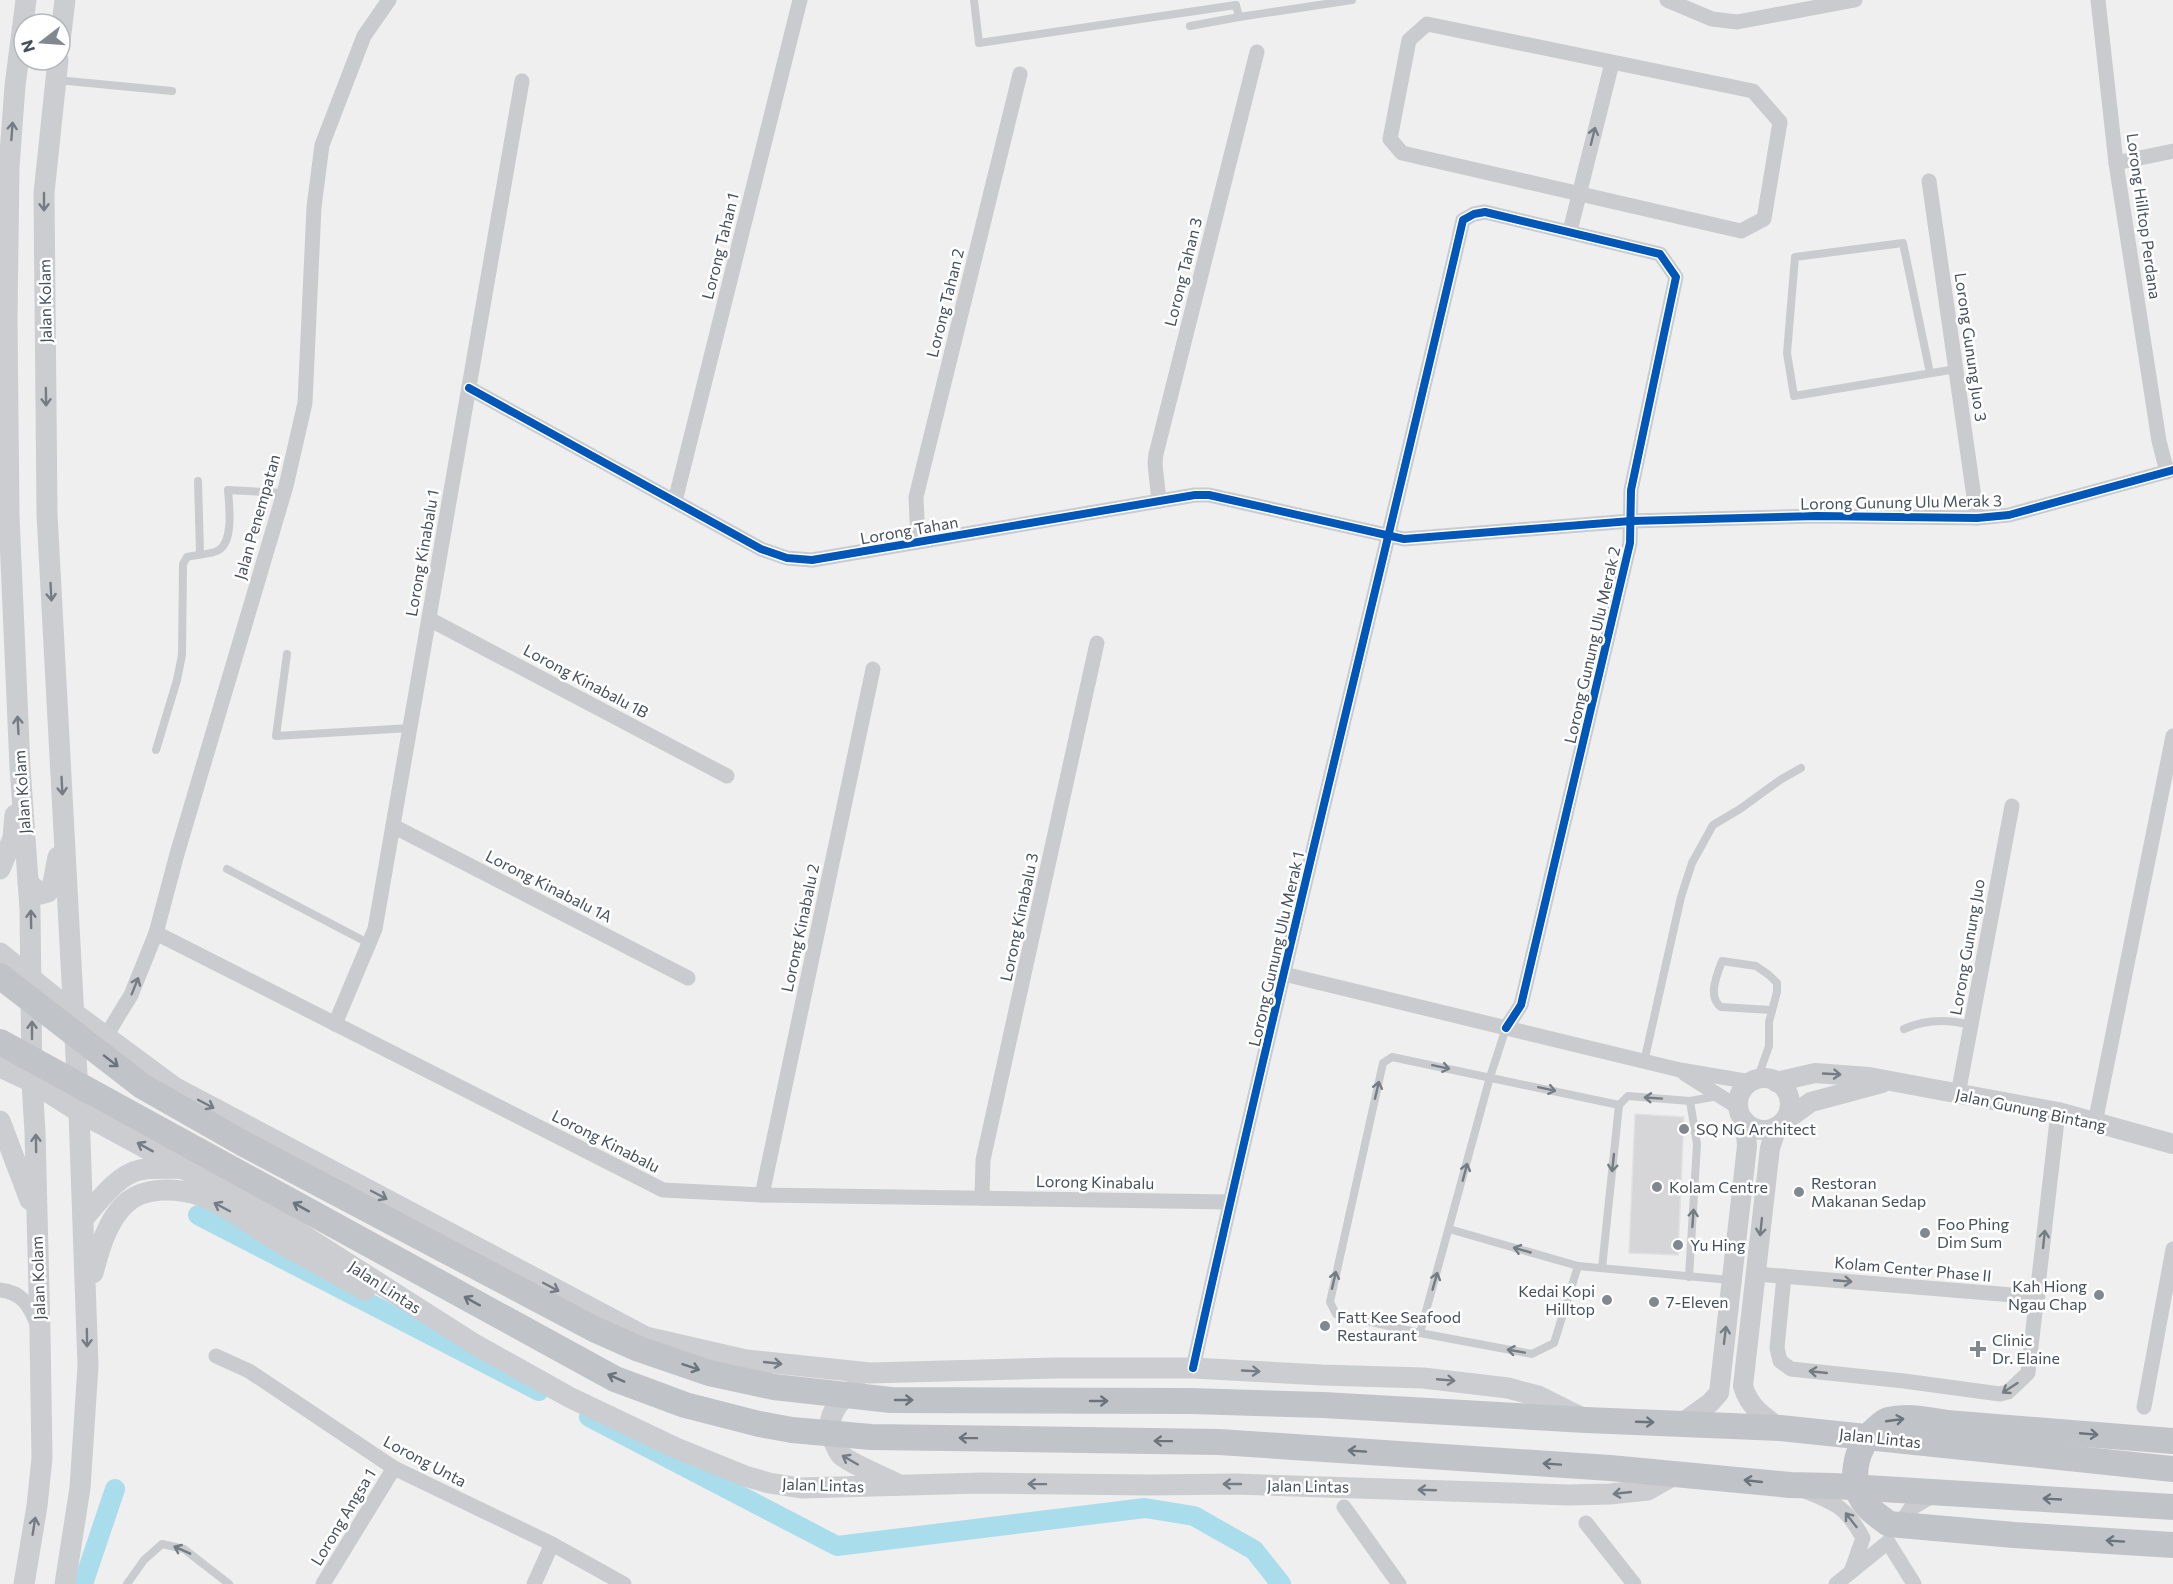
<svg xmlns="http://www.w3.org/2000/svg" width="2173" height="1584" font-family="Commissioner,sans-serif">
<style>
.lines{fill:none;stroke-linecap:round;stroke-linejoin:round}
.canal{stroke:#a9ddec;stroke-width:20}
.building{fill:#d6d6d8;stroke:#e1e1e2;stroke-width:1.5}
.service{stroke:#c9cbce;stroke-width:8}
.minor{stroke:#c9cbce;stroke-width:15}
.tertiary{stroke:#c9cbce;stroke-width:20}
.secondary{stroke:#cbcdd0;stroke-width:21}
.trunk{stroke:#c0c4c8;stroke-width:26}
.cycleway-casing{stroke:#fff;stroke-width:11}
.cycleway{stroke:#0057b8;stroke-width:8}
.oneway{stroke:#757c85}
.oneway2{stroke:#747c84}
.oneway3{stroke:#6b747c}
.poi-dot{fill:#82888f;stroke:#fff;stroke-width:2}
.labels{text-anchor:middle;stroke-width:5;stroke-linejoin:round;paint-order:stroke}
.street-label{font-size:16px;fill:#47515c;stroke:#fff}
.poi-label{font-size:16px;fill:#47515c;stroke:#fff;text-anchor:start}
</style>
<rect width="100%" height="100%" fill="#f0efef"/>
<g class="lines">
<g class="canal">
<polyline points="198,1215 539,1391"/>
<polyline points="589,1417 837,1546 1145,1508 1194,1516 1254,1550 1281,1584"/>
<polyline points="83,1584 115,1489"/>
</g>
</g>
<polygon class="building" points="1635,1114 1684,1117 1678,1255 1629,1253"/>
<g class="lines">
<g class="service">
<polyline points="974,0 979,43 1236,5 1239,17 1352,0"/>
<polyline points="1190,26 1239,17"/>
<polyline points="57,80 172,91"/>
<polyline points="1930,373 1903,243 1795,257 1787,353 1794,396 1956,369"/>
<polyline points="198,481 200,553"/>
<polyline points="287,654 276,736 410,728"/>
<path d="M156,750L177,680L182,655L183,564L187,557C195,555 214,554 219,550C234,540 229,505 228,490L284,493"/>
<polyline points="227,869 370,944"/>
<path d="M1904,1029C1926,1019 1948,1019 1971,1025"/>
<polyline points="1644,1062 1681,897 1692,863 1713,825 1740,809 1780,780 1801,768"/>
<path d="M1757,1080L1769,1046V1022L1777,992V983L1769,975L1756,966L1722,961C1717,975 1707,997 1721,1007L1771,1010"/>
<polyline points="1619,1105 1628,1096 1690,1101 1718,1096"/>
<polyline points="1449,1229 1578,1266 1730,1280"/>
<polyline points="1578,1266 1554,1343 1532,1354 1420,1333 1336,1314 1330,1302 1383,1063 1392,1057 1619,1105"/>
<polyline points="1602,1268 1619,1105"/>
<polyline points="1689,1277 1697,1144 1690,1101"/>
<polyline points="1420,1333 1490,1077 1506,1028"/>
<polyline points="127,1584 144,1560 162,1544 184,1549 229,1584"/>
</g>
<g class="minor">
<polyline points="1667,0 1712,19 1737,22 1855,0"/>
<polyline points="2098,0 2116,163 2159,441 2167,472"/>
<polygon points="1427,24 1753,91 1780,122 1764,219 1741,231 1402,153 1390,139 1409,40"/>
<polyline points="2116,163 2173,151"/>
<polyline points="1929,181 1977,518"/>
<polyline points="1570,231 1612,63"/>
<polyline points="469,388 761,549 787,558 812,560 1195,495 1209,495 1404,539 1631,521 1817,516 1977,518 2009,515 2173,470"/>
<polyline points="675,501 800,0"/>
<polyline points="1159,501 1155,464 1156,454 1257,52"/>
<polyline points="918,542 916,497 1020,74"/>
<polyline points="429,619 727,776"/>
<polyline points="393,826 688,978"/>
<polyline points="156,933 663,1190 762,1195 1230,1202"/>
<polyline points="1284,974 1680,1070 1751,1082"/>
<polyline points="335,1024 375,929 522,81"/>
<polyline points="106,1036 131,995 156,933 177,854 286,486 305,403 314,207 322,145 364,36 389,0"/>
<polyline points="1685,1074 1739,1108"/>
<polyline points="1958,1094 2012,806"/>
<polyline points="2095,1123 2173,736"/>
<polyline points="762,1195 873,669"/>
<polyline points="982,1198 983,1160 1097,643"/>
<polyline points="1756,1274 2038,1297"/>
<polyline points="1784,1276 1777,1348 1780,1361 1791,1369 1904,1381 2000,1394 2008,1392 2028,1373 2058,1112"/>
<path d="M0,1290C21,1292 30,1305 37,1324"/>
<polyline points="216,1356 249,1371 394,1468 552,1544 624,1584"/>
<path d="M1193,1368C1278,984 1374,603 1463,220L1474,214L1485,212L1660,254L1676,277L1631,490L1630,543L1521,1005L1506,1028"/>
<polyline points="2144,1407 2173,1249"/>
<path d="M1805,1491C1837,1504 1846,1507 1863,1538L1851,1572"/>
<polyline points="1344,1507 1399,1584"/>
<polyline points="1586,1523 1634,1584"/>
<polyline points="1897,1529 1910,1509 1934,1495"/>
<polyline points="323,1584 394,1468"/>
<polyline points="534,1584 552,1544"/>
<polyline points="1836,1584 1888,1542 1914,1584"/>
</g>
<g class="tertiary">
<circle cx="1764" cy="1104" r="26"/>
<polyline points="1776,1082 1815,1073 1869,1077 2058,1112 2173,1144"/>
<polyline points="1783,1122 1811,1102 1882,1083"/>
<path d="M1777,1127L1770,1148L1743,1386C1749,1407 1763,1416 1780,1428"/>
<polyline points="1682,1423 1710,1403 1719,1393 1747,1146 1745,1121"/>
</g>
<g class="secondary">
<polyline points="60,41 65,0"/>
<polyline points="58,60 44,193 47,514 79,1112 88,1366 80,1488 65,1584"/>
<polyline points="0,869 13,838 15,815"/>
<polyline points="28,883 41,894 48,892 53,883 58,857"/>
<polyline points="0,953 74,1013 174,1087 646,1337 746,1360 870,1373 1057,1368 1193,1368 1322,1375 1423,1378 1508,1388 1538,1396 1582,1418"/>
<polyline points="0,1067 32,1082 79,1112 289,1226 476,1345 569,1397 676,1448 745,1476 769,1483 801,1488 982,1483 1151,1485 1235,1484 1568,1495 1610,1494 1648,1490 1676,1474"/>
<polyline points="0,1121 30,1200"/>
<path d="M84,1218C98,1202 118,1174 140,1170C153,1167 169,1169 182,1168"/>
<path d="M93,1273C99,1250 107,1221 125,1204C144,1186 177,1188 199,1195C226,1205 250,1224 274,1239C304,1257 335,1273 365,1290"/>
<path d="M856,1388C837,1400 823,1420 834,1442C836,1446 838,1452 841,1455C849,1463 886,1478 899,1485"/>
<polyline points="24,1584 37,1506 42,1458 40,1333 35,1132 32,1082 30,909 20,767 9,516 7,319 9,167 15,86 26,0"/>
</g>
<g class="trunk">
<polyline points="0,976 142,1086 244,1144 594,1329 639,1349 709,1373 774,1387 891,1400 1191,1401 1323,1405 1586,1420 1780,1428 2173,1469"/>
<polyline points="0,1042 615,1379 685,1405 759,1424 792,1430 871,1437 1219,1442 1610,1468 1790,1485 1834,1486 2173,1507"/>
<path d="M2173,1441L1947,1423C1928,1420 1907,1415 1888,1420C1883,1422 1880,1425 1877,1428C1857,1445 1848,1476 1862,1499C1867,1509 1880,1517 1889,1524L2014,1535L2173,1545"/>
</g>
<g class="cycleway-casing">
<g id="cycleway">
<polyline points="469,388 761,549 787,558 812,560 1195,495 1209,495 1404,539 1631,521 1817,516 1977,518 2009,515 2173,470"/>
<path d="M1193,1368C1278,984 1374,603 1463,220L1474,214L1485,212L1660,254L1676,277L1631,490L1630,543L1521,1005L1506,1028"/>
</g>
</g>
<use href="#cycleway" class="cycleway"/>
</g>
<defs><path id="oneway-shaft" d="M-6 0H5M1.5-3L5.5 0L1.5 3" fill="none" stroke-width="1.6" stroke-linecap="round" stroke-linejoin="round" transform="scale(1.5)"/></defs>
<g class="oneway">
<use href="#oneway-shaft" transform="translate(12 131) rotate(-86)"/>
<use href="#oneway-shaft" transform="translate(44 202) rotate(90)"/>
<use href="#oneway-shaft" transform="translate(46 397) rotate(89)"/>
<use href="#oneway-shaft" transform="translate(51 592) rotate(87)"/>
<use href="#oneway-shaft" transform="translate(18 725) rotate(-93)"/>
<use href="#oneway-shaft" transform="translate(62 786) rotate(87)"/>
<use href="#oneway-shaft" transform="translate(31 919) rotate(-91)"/>
<use href="#oneway-shaft" transform="translate(32 1030) rotate(-90)"/>
<use href="#oneway-shaft" transform="translate(206 1104) rotate(28)"/>
<use href="#oneway-shaft" transform="translate(36 1143) rotate(-91)"/>
<use href="#oneway-shaft" transform="translate(145 1147) rotate(-151)"/>
<use href="#oneway-shaft" transform="translate(379 1195) rotate(28)"/>
<use href="#oneway-shaft" transform="translate(222 1207) rotate(-152)"/>
<use href="#oneway-shaft" transform="translate(551 1287) rotate(28)"/>
<use href="#oneway-shaft" transform="translate(87 1338) rotate(89)"/>
<use href="#oneway-shaft" transform="translate(773 1363) rotate(6)"/>
<use href="#oneway-shaft" transform="translate(1251 1371) rotate(3)"/>
<use href="#oneway-shaft" transform="translate(1446 1380) rotate(5)"/>
<use href="#oneway-shaft" transform="translate(850 1460) rotate(-150)"/>
<use href="#oneway-shaft" transform="translate(1037 1484) rotate(-179)"/>
<use href="#oneway-shaft" transform="translate(1232 1484) rotate(180)"/>
<use href="#oneway-shaft" transform="translate(1427 1490) rotate(-178)"/>
<use href="#oneway-shaft" transform="translate(1622 1493) rotate(174)"/>
<use href="#oneway-shaft" transform="translate(34 1526) rotate(-81)"/>
</g>
<g class="oneway2">
<use href="#oneway-shaft" transform="translate(1593 136) rotate(-76)"/>
<use href="#oneway-shaft" transform="translate(135 986) rotate(-68)"/>
<use href="#oneway-shaft" transform="translate(1441 1067) rotate(12)"/>
<use href="#oneway-shaft" transform="translate(1832 1074) rotate(3)"/>
<use href="#oneway-shaft" transform="translate(1547 1089) rotate(12)"/>
<use href="#oneway-shaft" transform="translate(1377 1090) rotate(-77)"/>
<use href="#oneway-shaft" transform="translate(1653 1098) rotate(-176)"/>
<use href="#oneway-shaft" transform="translate(1613 1163) rotate(96)"/>
<use href="#oneway-shaft" transform="translate(1465 1172) rotate(-75)"/>
<use href="#oneway-shaft" transform="translate(1693 1218) rotate(-86)"/>
<use href="#oneway-shaft" transform="translate(1761 1227) rotate(96)"/>
<use href="#oneway-shaft" transform="translate(2044 1239) rotate(-84)"/>
<use href="#oneway-shaft" transform="translate(1522 1250) rotate(-164)"/>
<use href="#oneway-shaft" transform="translate(1334 1280) rotate(-77)"/>
<use href="#oneway-shaft" transform="translate(1435 1281) rotate(-74)"/>
<use href="#oneway-shaft" transform="translate(1843 1281) rotate(5)"/>
<use href="#oneway-shaft" transform="translate(1725 1335) rotate(-83)"/>
<use href="#oneway-shaft" transform="translate(1516 1351) rotate(-170)"/>
<use href="#oneway-shaft" transform="translate(1818 1372) rotate(-174)"/>
<use href="#oneway-shaft" transform="translate(2010 1388) rotate(147)"/>
<use href="#oneway-shaft" transform="translate(1851 1520) rotate(-128)"/>
<use href="#oneway-shaft" transform="translate(182 1550) rotate(-156)"/>
</g>
<g class="oneway3">
<use href="#oneway-shaft" transform="translate(111 1061) rotate(38)"/>
<use href="#oneway-shaft" transform="translate(301 1207) rotate(-151)"/>
<use href="#oneway-shaft" transform="translate(472 1301) rotate(-151)"/>
<use href="#oneway-shaft" transform="translate(691 1367) rotate(19)"/>
<use href="#oneway-shaft" transform="translate(616 1378) rotate(-156)"/>
<use href="#oneway-shaft" transform="translate(904 1400)"/>
<use href="#oneway-shaft" transform="translate(1099 1401)"/>
<use href="#oneway-shaft" transform="translate(1895 1420) rotate(-8)"/>
<use href="#oneway-shaft" transform="translate(1645 1422) rotate(2)"/>
<use href="#oneway-shaft" transform="translate(2089 1434) rotate(5)"/>
<use href="#oneway-shaft" transform="translate(968 1438) rotate(-179)"/>
<use href="#oneway-shaft" transform="translate(1163 1441) rotate(-179)"/>
<use href="#oneway-shaft" transform="translate(1357 1451) rotate(-176)"/>
<use href="#oneway-shaft" transform="translate(1552 1464) rotate(-176)"/>
<use href="#oneway-shaft" transform="translate(1753 1481) rotate(-174)"/>
<use href="#oneway-shaft" transform="translate(2052 1499) rotate(-177)"/>
<use href="#oneway-shaft" transform="translate(2115 1541) rotate(-176)"/>
</g>
<g class="poi-dot">
<circle cx="1684" cy="1129" r="6"/>
<circle cx="1657" cy="1187" r="6"/>
<circle cx="1799" cy="1192" r="6"/>
<circle cx="1925" cy="1233" r="6"/>
<circle cx="1678" cy="1245" r="6"/>
<circle cx="2099" cy="1295" r="6"/>
<circle cx="1607" cy="1300" r="6"/>
<circle cx="1654" cy="1302" r="6"/>
<circle cx="1325" cy="1326" r="6"/>
<path d="M1975 1340h6v6h6v6h-6v6h-6v-6h-6v-6h6z"/>
</g>
<g class="labels">
<g class="street-label">
<text transform="translate(2144 216) rotate(82)" y="6">Lorong Hilltop Perdana</text>
<text transform="translate(720 246) rotate(-76)" y="6">Lorong Tahan 1</text>
<text transform="translate(1183 272) rotate(-76)" y="6">Lorong Tahan 3</text>
<text transform="translate(45 301) rotate(-91)" y="6">Jalan Kolam</text>
<text transform="translate(945 303) rotate(-76)" y="6">Lorong Tahan 2</text>
<text transform="translate(1971 347) rotate(82)" y="6">Lorong Gunung Juo 3</text>
<text transform="translate(1901 502) rotate(-1)" y="6">Lorong Gunung Ulu Merak 3</text>
<text transform="translate(257 517) rotate(-74)" y="6">Jalan Penempatan</text>
<text transform="translate(909 530) rotate(-10)" y="6">Lorong Tahan</text>
<text transform="translate(422 553) rotate(-80)" y="6">Lorong Kinabalu 1</text>
<text transform="translate(1592 645) rotate(-77)" y="6">Lorong Gunung Ulu Merak 2</text>
<text transform="translate(586 681) rotate(28)" y="6">Lorong Kinabalu 1B</text>
<text transform="translate(22 792) rotate(-94)" y="6">Jalan Kolam</text>
<text transform="translate(549 886) rotate(27)" y="6">Lorong Kinabalu 1A</text>
<text transform="translate(1019 917) rotate(-78)" y="6">Lorong Kinabalu 3</text>
<text transform="translate(800 928) rotate(-78)" y="6">Lorong Kinabalu 2</text>
<text transform="translate(1967 947) rotate(-80)" y="6">Lorong Gunung Juo</text>
<text transform="translate(1276 949) rotate(-77)" y="6">Lorong Gunung Ulu Merak 1</text>
<text transform="translate(2031 1110) rotate(12)" y="6">Jalan Gunung Bintang</text>
<text transform="translate(606 1141) rotate(27)" y="6">Lorong Kinabalu</text>
<text transform="translate(1095 1182) rotate(1)" y="6">Lorong Kinabalu</text>
<text transform="translate(1913 1269) rotate(5)" y="6">Kolam Center Phase II</text>
<text transform="translate(38 1278) rotate(-92)" y="6">Jalan Kolam</text>
<text transform="translate(385 1287) rotate(33)" y="6">Jalan Lintas</text>
<text transform="translate(1880 1438) rotate(6)" y="6">Jalan Lintas</text>
<text transform="translate(425 1461) rotate(28)" y="6">Lorong Unta</text>
<text transform="translate(823 1485) rotate(2)" y="6">Jalan Lintas</text>
<text transform="translate(1308 1486) rotate(1)" y="6">Jalan Lintas</text>
<text transform="translate(343 1517) rotate(-59)" y="6">Lorong Angsa 1</text>
</g>
<g class="poi-label">
<text x="1696" y="1135">SQ NG Architect</text>
<text x="1811" y="1189">Restoran<tspan x="1811" dy="18">Makanan Sedap</tspan></text>
<text x="1669" y="1193">Kolam Centre</text>
<text x="1937" y="1230">Foo Phing<tspan x="1937" dy="18">Dim Sum</tspan></text>
<text x="1690" y="1251">Yu Hing</text>
<text x="2087" y="1292" text-anchor="end">Kah Hiong<tspan x="2087" dy="18">Ngau Chap</tspan></text>
<text x="1595" y="1297" text-anchor="end">Kedai Kopi<tspan x="1595" dy="18">Hilltop</tspan></text>
<text x="1666" y="1308">7-Eleven</text>
<text x="1337" y="1323">Fatt Kee Seafood<tspan x="1337" dy="18">Restaurant</tspan></text>
<text x="1992" y="1346">Clinic<tspan x="1992" dy="18">Dr. Elaine</tspan></text>
</g>
</g>
<g transform="translate(42 42) rotate(253)"><circle r="28" fill="#ffffff" stroke="#b5b9be" stroke-width="1.5"/>
<path d="M0-4.5L10 22L0 15L-10 22Z" fill="#82888f"/>
<text y="-9" font-size="16" font-weight="bold" text-anchor="middle" fill="#47515c">N</text>
</g>
</svg>
